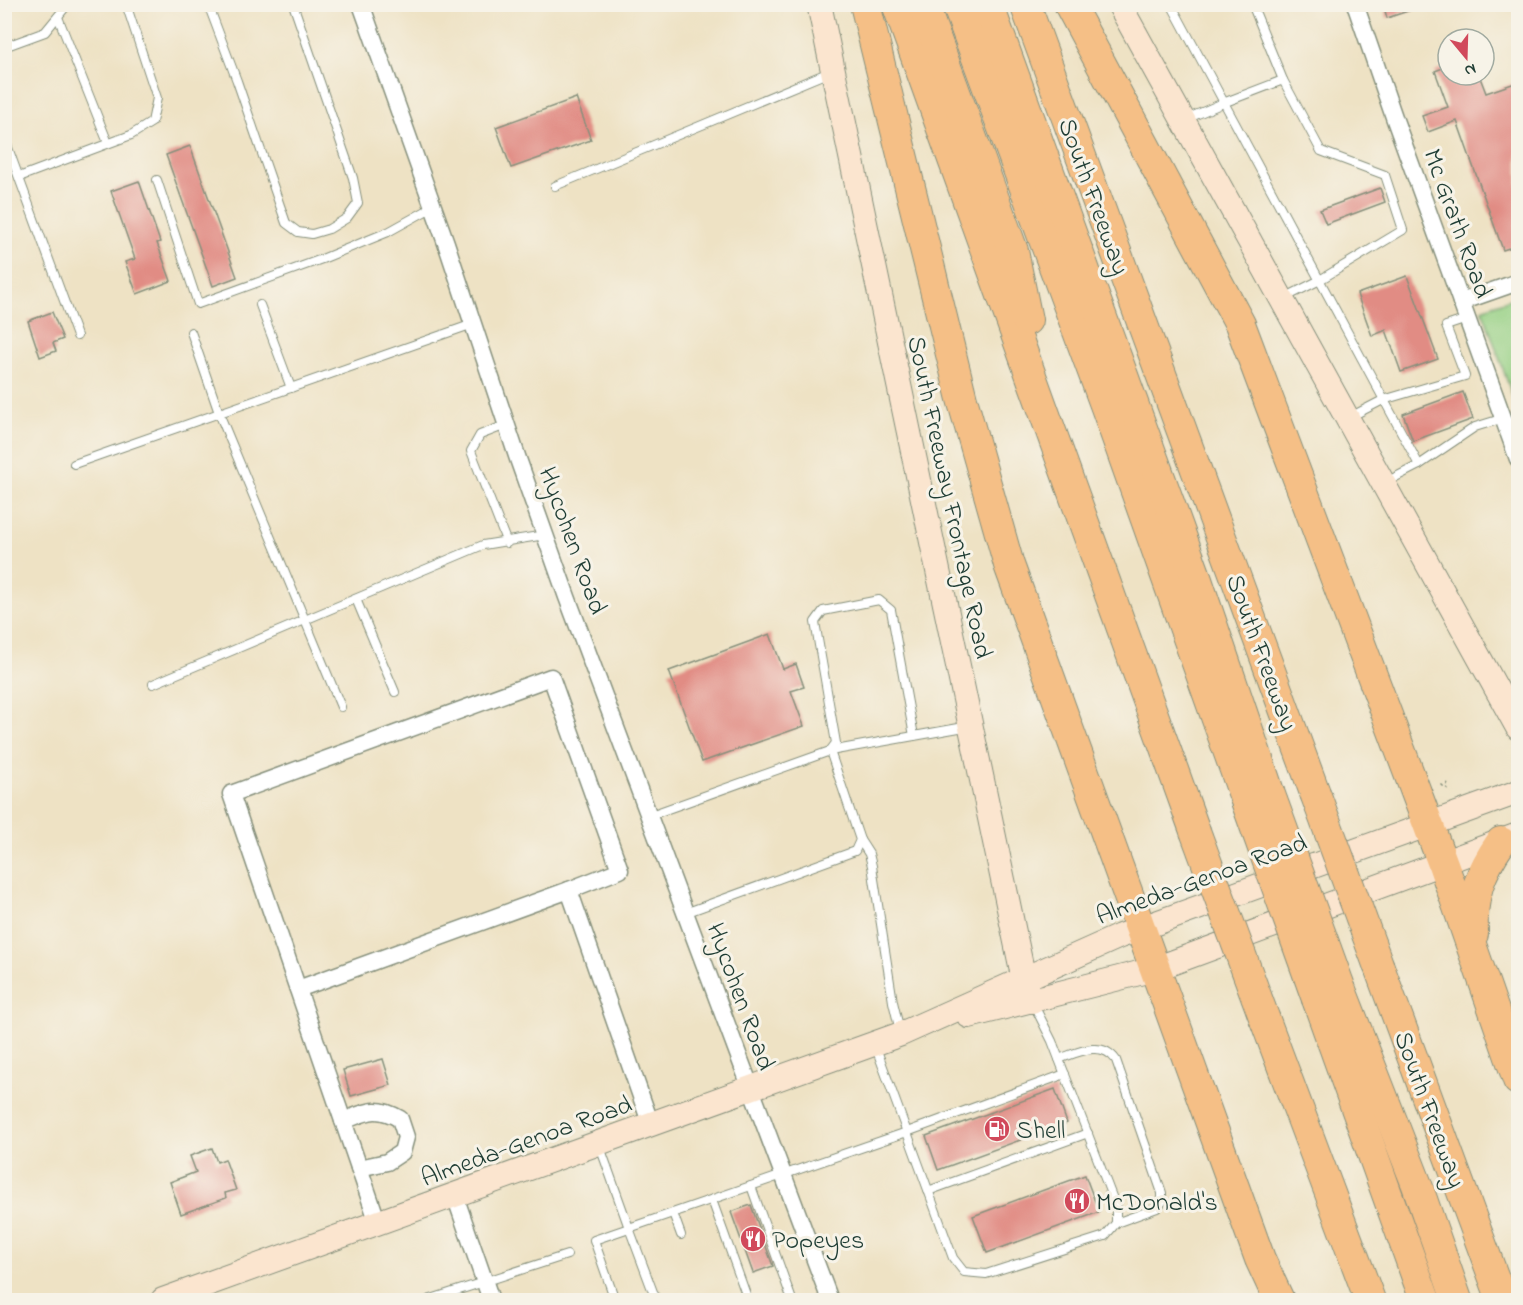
<svg xmlns="http://www.w3.org/2000/svg" width="1523" height="1305" font-family="'Indie Flower',sans-serif">
<style>
.green{fill:#96d084;stroke:#5a865c;stroke-width:1.5}
.building{fill:#e18c84}
.lines{fill:none;stroke-linecap:round;stroke-linejoin:round}
.lane-casing{stroke:#86907c;stroke-width:10}
.street-casing{stroke:#86907c;stroke-width:19}
.secondary-casing{stroke:#86907c;stroke-width:26}
.highway-casing{stroke:#86907c;stroke-width:32}
.path{stroke:#86907c;stroke-width:3;stroke-dasharray:1.5 4.5;stroke-linecap:butt}
.lane{stroke:#fff;stroke-width:8}
.street{stroke:#fff;stroke-width:16}
.secondary{stroke:#fbe5cf;stroke-width:24}
.highway{stroke:#f5bf86;stroke-width:30}
.highway-bridge-casing{stroke:#86907c;stroke-width:32;stroke-linecap:butt}
.highway-bridge{stroke:#f5bf86;stroke-width:30}
.labels{text-anchor:middle;stroke-width:6;stroke-linejoin:round;paint-order:stroke}
.street-label{font-size:26px;fill:#1f3d34;stroke:#f7f3e8}
.poi-label{font-size:26px;fill:#1f3d34;stroke:#f7f3e8;text-anchor:start}
</style>
<rect width="100%" height="100%" fill="#f7f3e8"/>
<filter id="ink" filterUnits="userSpaceOnUse"><feTurbulence type="fractalNoise" baseFrequency=".0167" numOctaves="2"/><feDisplacementMap in="SourceGraphic" scale="12" xChannelSelector="R" yChannelSelector="G"/><feConvolveMatrix kernelMatrix="1 2 1 2 8 2 1 2 1" color-interpolation-filters="sRGB"/></filter>
<filter id="wash" filterUnits="userSpaceOnUse"><feTurbulence type="fractalNoise" baseFrequency=".008" numOctaves="4" result="noise"/><feDisplacementMap in="SourceGraphic" scale="24" xChannelSelector="R" yChannelSelector="G"/><feGaussianBlur stdDeviation="1.35" result="paint"/><feColorMatrix in="noise" values="0 0 0 0 0 0 0 0 0 0 0 0 0 0 0 0 0 1.4 0 .05"/><feComposite in="paint" operator="in"/></filter>
<g filter="url(#wash)">
<rect width="100%" height="100%" fill="#eee2c4"/>
<polygon class="green" points="1518,296 1518,412 1482,309"/>
<g id="blocks">
<g class="building">
<polygon points="1383,4 1420,4 1420,7 1387,18"/>
<polygon points="1448,66 1448,75 1479,75 1486,93 1518,82 1518,245 1503,250 1457,121 1428,132 1422,116 1448,107 1435,71"/>
<polygon points="576,98 591,140 511,168 496,127"/>
<polygon points="190,146 237,277 213,286 166,155"/>
<polygon points="139,181 160,242 157,243 171,281 137,294 125,262 135,259 111,191"/>
<polygon points="1380,188 1385,202 1326,224 1320,210"/>
<polygon points="1407,276 1438,359 1401,372 1386,330 1372,336 1357,294"/>
<polygon points="52,312 63,339 53,343 56,351 40,357 28,321"/>
<polygon points="1463,392 1473,419 1413,441 1403,414"/>
<polygon points="770,634 783,669 796,664 804,687 791,691 804,726 702,762 669,671"/>
<polygon points="383,1059 391,1085 351,1096 343,1070"/>
<polygon points="1055,1089 1067,1123 938,1170 926,1136"/>
<polygon points="212,1148 217,1162 225,1159 236,1190 225,1193 226,1198 181,1214 170,1182 196,1172 190,1156"/>
<polygon points="1085,1175 1099,1212 987,1253 973,1216"/>
<polygon points="751,1205 773,1266 753,1273 731,1212"/>
</g>
</g>
</g>
<g filter="url(#ink)">
<use href="#blocks" fill-opacity="0" stroke="#86907c" stroke-width="1.5"/>
<g class="lines">
<g class="lane-casing">
<g id="lane">
<polyline points="208,4 237,81 286,223 298,232 312,234 329,229 347,218 358,203 353,178 293,4"/>
<polyline points="1171,4 1419,465 1386,482"/>
<polyline points="1252,4 1283,80"/>
<polyline points="58,17 108,143"/>
<polyline points="4,47 45,32 68,4"/>
<polyline points="1184,120 1223,103 1283,80 1321,151 1385,175 1403,230 1318,281 1282,299"/>
<polyline points="4,137 77,336"/>
<polyline points="19,177 131,135 152,122 157,98 126,4"/>
<polyline points="157,180 198,304 322,259 388,232 433,207"/>
<polyline points="555,186 832,71"/>
<polyline points="260,305 291,388"/>
<polyline points="191,332 219,413 341,707"/>
<polyline points="1350,417 1383,400 1465,376 1446,326 1467,319"/>
<polyline points="506,425 480,435 471,451 507,543"/>
<polyline points="74,464 473,324"/>
<polyline points="1419,465 1475,427 1504,418"/>
<polyline points="356,599 395,692"/>
<polyline points="153,684 483,545 545,535"/>
<polyline points="648,816 830,751 970,726"/>
<polyline points="860,840 869,854 872,866 893,1002 900,1031"/>
<polyline points="685,913 855,851 860,840 830,751 836,743 815,622 823,611 879,600 891,610 914,736"/>
<polyline points="875,1045 953,1258 964,1272 986,1274 1105,1236 1116,1223 1116,1207 1052,1041 1032,1001"/>
<path d="M1059,1059C1078,1052 1102,1040 1116,1060L1162,1193V1202L1157,1208L1116,1223"/>
<polyline points="599,1144 629,1228 907,1132 1065,1074"/>
<polyline points="751,1186 792,1300"/>
<polyline points="928,1191 1088,1133"/>
<polyline points="712,1200 748,1300"/>
<polyline points="673,1213 681,1235"/>
<polyline points="428,1300 567,1255"/>
<polyline points="615,1300 594,1240 629,1228 656,1300"/>
</g>
</g>
<g class="street-casing">
<g id="street">
<polyline points="361,4 446,243 518,459 567,597 830,1300"/>
<polyline points="1355,4 1395,120 1518,459"/>
<polyline points="1461,302 1518,282"/>
<polyline points="298,989 569,890"/>
<path d="M343,1121C367,1112 376,1105 400,1119L406,1137L402,1152L387,1162L359,1168"/>
<polyline points="455,1196 491,1300"/>
<polyline points="378,1223 231,794 551,677 620,870 569,890 651,1125"/>
</g>
</g>
<g class="secondary-casing">
<g id="secondary">
<polyline points="819,4 1024,980 1032,1001"/>
<polyline points="1119,4 1518,728"/>
<polyline points="969,1016 1155,969 1518,835"/>
<polyline points="163,1300 901,1034 1120,936 1518,792"/>
</g>
</g>
<g class="highway-casing">
<g id="highway">
<polyline points="865,4 962,399 1009,565 1260,1259 1279,1300"/>
<polyline points="897,4 1195,831"/>
<polyline points="923,4 1013,251 1027,320"/>
<polyline points="957,4 1107,410 1245,798"/>
<polyline points="988,4 1195,574 1269,792"/>
<polyline points="1025,4 1315,793"/>
<polyline points="1069,4 1240,324 1443,864 1518,1080"/>
<path d="M1473,934C1471,896 1480,872 1501,842"/>
<polyline points="1379,967 1502,1300"/>
<polyline points="1341,990 1417,1185 1457,1300"/>
<polyline points="1317,999 1425,1300"/>
<polyline points="1265,1020 1370,1300"/>
</g>
</g>
<polyline class="path" points="1442,786 1445,783 1449,785 1447,789"/>
<use href="#lane" class="lane"/>
<use href="#street" class="street"/>
<use href="#secondary" class="secondary"/>
<use href="#highway" class="highway"/>
<g class="highway-bridge-casing">
<g id="highway-bridge">
<polyline points="1269,792 1341,990"/>
<polyline points="1315,793 1379,967"/>
<polyline points="1245,798 1317,999"/>
<polyline points="1195,831 1265,1020"/>
</g>
</g>
<use href="#highway-bridge" class="highway-bridge"/>
</g>
</g>
<defs>
<g id="fuel-disc" transform="scale(1.35)"><circle r="9.5" fill="#d1495b" stroke="#f7f3e8"/><path d="M-5.5-6h7V0h2V4h1.3V-2.5L3-4.5l.8-.8L6-3V5H2.5V1h-1V6h-7ZM-4.2-4.7v3.2H.2V-4.7Z" fill="#fff"/></g>
<g id="restaurant-disc" transform="scale(1.35)"><circle r="9.5" fill="#d1495b" stroke="#f7f3e8"/><path d="M-5-6h1v4h1v-4h1v4h1v-4h1v5L-1.5 .5V6h-2V.5L-5-1ZM5-6V6H3V1.5H1.5Q1.5-4 5-6Z" fill="#fff"/></g>
</defs>
<g fill-rule="evenodd">
<use href="#fuel-disc" x="997" y="1129"/>
<use href="#restaurant-disc" x="1077" y="1201"/>
<use href="#restaurant-disc" x="753" y="1239"/>
</g>
<g class="labels">
<g class="street-label">
<text transform="translate(1095 196) rotate(70)" y="9">South Freeway</text>
<text transform="translate(1459 223) rotate(70)" y="9">Mc Grath Road</text>
<text transform="translate(951 497) rotate(78)" y="9">South Freeway Frontage Road</text>
<text transform="translate(574 540) rotate(70)" y="9">Hycohen Road</text>
<text transform="translate(1263 652) rotate(70)" y="9">South Freeway</text>
<text transform="translate(1201 878) rotate(-20)" y="9">Almeda-Genoa Road</text>
<text transform="translate(742 996) rotate(70)" y="9">Hycohen Road</text>
<text transform="translate(1431 1109) rotate(70)" y="9">South Freeway</text>
<text transform="translate(526 1140) rotate(-20)" y="9">Almeda-Genoa Road</text>
</g>
<g class="poi-label">
<text x="1016" y="1138">Shell</text>
<text x="1096" y="1210">McDonald's</text>
<text x="772" y="1248">Popeyes</text>
</g>
</g>
<rect width="1523" height="1305" fill="none" stroke="#f7f3e8" stroke-width="24"/>
<g transform="translate(1466 57) rotate(161)"><circle r="28" fill="#f7f3e8" stroke="#a1aaa0" stroke-width="1.5"/>
<path d="M0-4.5L10 22L0 15L-10 22Z" fill="#d1495b"/>
<text y="-9" font-size="16" font-weight="bold" text-anchor="middle" fill="#1f3d34">N</text>
</g>
</svg>
